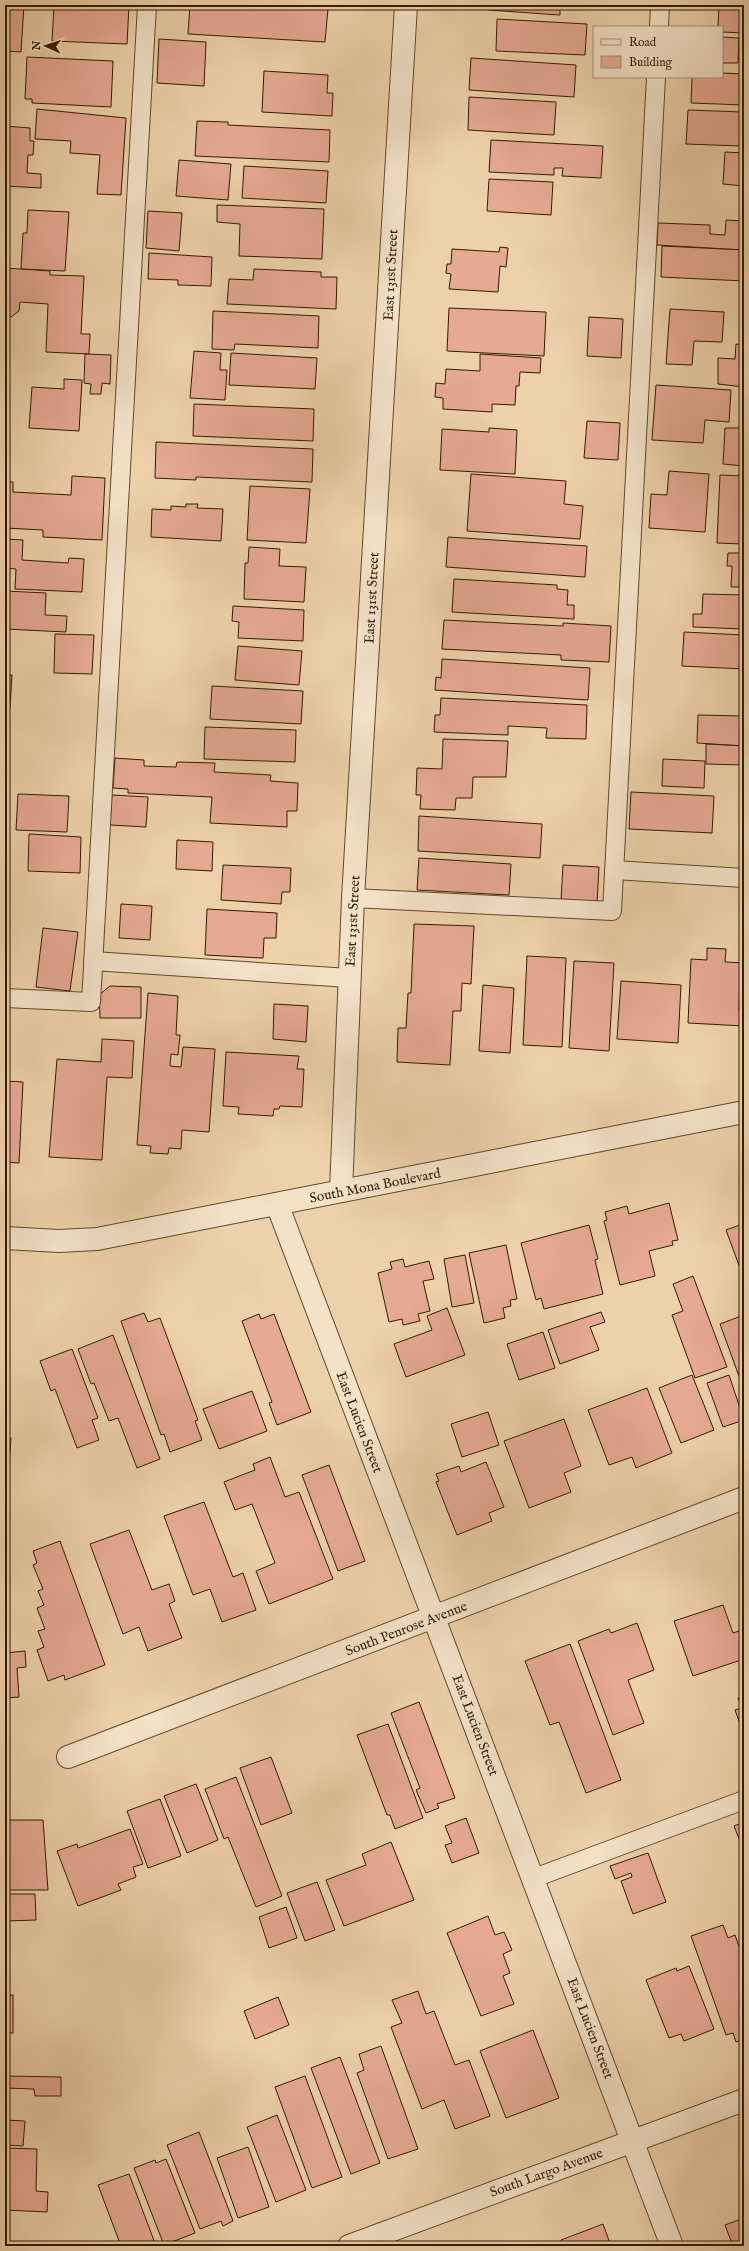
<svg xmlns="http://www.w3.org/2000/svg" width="749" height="2251" font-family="'IM FELL English',serif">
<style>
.building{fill:#e6a993;stroke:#331b00}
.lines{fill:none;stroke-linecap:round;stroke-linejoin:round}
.service-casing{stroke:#62482a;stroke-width:20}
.minor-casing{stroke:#62482a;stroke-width:24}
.tertiary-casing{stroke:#62482a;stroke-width:24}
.service{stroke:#f3e1c8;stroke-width:18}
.minor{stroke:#f3e1c8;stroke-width:22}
.tertiary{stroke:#f3e1c8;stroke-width:22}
.labels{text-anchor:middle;stroke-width:3;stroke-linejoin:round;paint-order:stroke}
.street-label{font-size:14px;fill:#331b00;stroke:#f3e1c8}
</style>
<rect width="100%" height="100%" fill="#edd1aa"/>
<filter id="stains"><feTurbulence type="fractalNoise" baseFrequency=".005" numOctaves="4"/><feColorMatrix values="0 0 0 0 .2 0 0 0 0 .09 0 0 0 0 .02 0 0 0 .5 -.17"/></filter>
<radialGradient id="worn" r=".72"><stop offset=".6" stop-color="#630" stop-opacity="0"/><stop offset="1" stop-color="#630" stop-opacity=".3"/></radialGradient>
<g class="building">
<polygon points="5,5 24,5 21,52 5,51"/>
<polygon points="54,5 129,5 127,44 52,41"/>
<polygon points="190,5 266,5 328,9 325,42 188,34"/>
<polygon points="488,5 560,5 560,15 488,10"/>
<polygon points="719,5 744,5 744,33 722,32 722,27 718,27"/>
<polygon points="497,19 587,24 585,55 496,51"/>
<polygon points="722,37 739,38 738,63 722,63"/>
<polygon points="159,39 206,42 204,86 157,83"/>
<polygon points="27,57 113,61 111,107 32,103 32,99 25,99"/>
<polygon points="471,58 576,65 574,97 469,90"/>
<polygon points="264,71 328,75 327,93 333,93 332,116 262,112"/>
<polygon points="722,73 744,74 744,105 691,103 692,77 722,77"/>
<polygon points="469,97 556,102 554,135 468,130"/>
<polygon points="37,109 126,118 121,195 97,194 100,155 70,153 71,141 35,139"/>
<polygon points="688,110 743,112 741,146 686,144"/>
<polygon points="197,121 228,122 228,125 330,130 329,162 195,156"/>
<polygon points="5,126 30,128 30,141 34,141 33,155 28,155 27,173 41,174 41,188 5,186"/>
<polygon points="491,140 603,146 601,178 562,176 563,168 554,168 554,175 489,172"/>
<polygon points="725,152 744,153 744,186 723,184"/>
<polygon points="179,160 231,164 228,200 176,196"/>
<polygon points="244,166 328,171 326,203 242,198"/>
<polygon points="489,179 553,182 551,215 487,211"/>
<polygon points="217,205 324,209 322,259 239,256 240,224 217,222"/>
<polygon points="28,210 69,212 65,271 21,269 23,233 27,233"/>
<polygon points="148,211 182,213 179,251 146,248"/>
<polygon points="726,220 744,221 744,250 657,245 658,223 710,225 710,234 725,235"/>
<polygon points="662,246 744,250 744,281 661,277"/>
<polygon points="500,247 508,248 506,267 500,266 498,292 449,289 451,274 446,273 447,264 451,264 452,249 499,252"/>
<polygon points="149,253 212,257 211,286 178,285 178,280 148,279"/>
<polygon points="5,268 50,271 50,275 84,276 81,334 90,334 89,354 46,352 48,304 20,302 19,311 11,317 5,317"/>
<polygon points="254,269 321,272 321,277 337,277 336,309 227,304 229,279 253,280"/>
<polygon points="449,308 546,312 544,356 447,351"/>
<polygon points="670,309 724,312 722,342 694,341 692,365 666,364"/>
<polygon points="213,311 319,316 318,348 235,344 234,350 212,349"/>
<polygon points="589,317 623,319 621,358 587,356"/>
<polygon points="736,344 744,345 744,387 718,384 718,358 735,359"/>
<polygon points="194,351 221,353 220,370 227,370 225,400 190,398"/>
<polygon points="231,353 317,358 315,389 229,385"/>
<polygon points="85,354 111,355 110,384 102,383 101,394 90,394 91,384 84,383"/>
<polygon points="480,354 541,358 540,373 520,372 519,386 516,386 515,405 492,404 492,412 443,409 443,398 435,397 436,383 445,384 446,369 480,371"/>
<polygon points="64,379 82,380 79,431 29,428 32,387 64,389"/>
<polygon points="656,385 731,390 729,422 705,420 703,443 652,440"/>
<polygon points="194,404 314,409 313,441 193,436"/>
<polygon points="587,421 620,423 618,460 584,458"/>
<polygon points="489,428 517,430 515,474 440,470 442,429 489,432"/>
<polygon points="725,428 744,428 744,466 723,464"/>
<polygon points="156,442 313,449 312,482 196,477 196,480 155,478"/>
<polygon points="5,467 9,467 8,482 13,482 13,492 71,495 72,476 105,478 102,540 43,537 43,530 5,528"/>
<polygon points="669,471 709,474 705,532 649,528 651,494 667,495"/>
<polygon points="471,474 566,481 564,504 583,506 580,539 467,531"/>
<polygon points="720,475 744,476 744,544 717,543"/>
<polygon points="250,486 310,489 306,543 247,540"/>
<polygon points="186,504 198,504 197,508 223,509 221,541 151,537 152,509 171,510 171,506 186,507"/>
<polygon points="448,537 587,546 585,577 446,567"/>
<polygon points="5,539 23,540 22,560 68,563 69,558 84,559 82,592 15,589 16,569 5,568"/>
<polygon points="249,547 280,549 279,566 306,567 304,602 244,599 245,563 248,563"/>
<polygon points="728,553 744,553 744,587 731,587 732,566 727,566"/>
<polygon points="454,579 557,585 557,589 568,590 567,605 574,605 574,619 452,612"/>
<polygon points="5,591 46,593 45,615 67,616 66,632 5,629"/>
<polygon points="703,594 744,595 744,629 693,627 693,614 702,614"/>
<polygon points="233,606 304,610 303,641 238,638 239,622 232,621"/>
<polygon points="444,620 563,626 563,623 611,626 609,662 561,660 561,655 442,649"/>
<polygon points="684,632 744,635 744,669 682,666"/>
<polygon points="55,634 94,635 92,674 54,673"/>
<polygon points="238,646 302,651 299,685 235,680"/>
<polygon points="442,659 590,668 588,700 435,690 436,677 441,678"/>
<polygon points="5,675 12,675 10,708 5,707"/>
<polygon points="212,686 303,691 301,724 210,719"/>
<polygon points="441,698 587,705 586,739 546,738 547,728 508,726 508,735 434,732 435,715 440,715"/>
<polygon points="698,715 744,716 744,746 697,743"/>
<polygon points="205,727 296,730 295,762 204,759"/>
<polygon points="443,739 508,741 506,777 473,777 472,798 456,798 455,810 420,809 421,795 416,795 417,768 442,769"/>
<polygon points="706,744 744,746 744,765 706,764"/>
<polygon points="115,758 144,760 144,766 176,767 177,762 215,763 214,772 271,775 270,781 298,783 297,811 287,811 287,827 210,823 212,797 128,793 128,789 113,788"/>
<polygon points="663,759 705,761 704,788 662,786"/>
<polygon points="631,792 714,796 712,833 629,829"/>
<polygon points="18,794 69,796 67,832 16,830"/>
<polygon points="112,795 148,797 146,827 110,825"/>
<polygon points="419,816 542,824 540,858 418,851"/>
<polygon points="29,834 81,837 80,873 28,871"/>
<polygon points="177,840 213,842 212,871 176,869"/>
<polygon points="419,858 511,864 509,895 417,890"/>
<polygon points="223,865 291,868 290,892 282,892 281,904 221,900"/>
<polygon points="563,865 599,867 597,903 561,901"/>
<polygon points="743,902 744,902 744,959 740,958"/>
<polygon points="121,904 152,906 150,940 119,938"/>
<polygon points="207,909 277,913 276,938 264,938 263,958 205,955"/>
<polygon points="414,924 474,926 471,984 462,983 461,1011 453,1011 450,1065 397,1062 398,1028 406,1028 408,993 411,993"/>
<polygon points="43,928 78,932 70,991 36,987"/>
<polygon points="707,948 726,949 725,962 744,963 744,977 740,977 739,1010 744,1010 744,1026 688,1023 691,959 707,960"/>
<polygon points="527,956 566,958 562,1047 523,1045"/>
<polygon points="574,961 614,963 609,1051 569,1048"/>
<polygon points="621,981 681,985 678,1043 617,1039"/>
<polygon points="483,985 514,988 510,1053 479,1051"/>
<polygon points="110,986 141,987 141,1018 100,1018 99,995"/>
<polygon points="148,993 178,996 176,1035 180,1035 178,1055 171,1054 170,1066 181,1067 183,1047 215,1049 209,1132 182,1130 181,1149 169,1148 168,1154 150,1153 151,1146 137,1145"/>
<polygon points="274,1004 308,1006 306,1042 273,1039"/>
<polygon points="102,1039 134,1041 132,1078 107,1077 102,1160 49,1157 57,1059 101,1062"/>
<polygon points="226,1052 299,1056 297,1069 304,1069 302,1107 280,1106 279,1109 274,1109 273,1116 238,1114 239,1107 223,1106"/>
<polygon points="5,1081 23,1082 19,1163 5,1162"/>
<polygon points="669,1203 678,1240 672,1241 673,1245 649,1251 655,1276 620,1285 604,1221 607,1220 605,1212 627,1206 629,1214"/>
<polygon points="589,1225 598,1259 595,1260 603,1294 544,1309 541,1298 536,1300 521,1243"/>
<polygon points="740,1225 740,1228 744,1226 744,1279 726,1230"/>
<polygon points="506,1245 517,1299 510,1300 511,1306 503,1308 505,1318 484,1323 469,1253"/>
<polygon points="465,1255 474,1303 452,1307 444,1259"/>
<polygon points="403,1259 405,1267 429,1261 434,1279 423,1281 430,1311 418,1314 420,1321 403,1325 402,1319 389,1322 378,1273 392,1269 390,1262"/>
<polygon points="693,1276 727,1367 695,1378 672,1315 683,1311 673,1284"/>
<polygon points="447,1308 465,1355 406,1377 394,1344 432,1330 427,1316"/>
<polygon points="601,1312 605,1322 590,1327 599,1350 560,1364 548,1330"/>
<polygon points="144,1313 148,1322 160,1318 198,1420 195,1421 202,1440 170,1452 164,1434 161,1435 121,1321"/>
<polygon points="259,1314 261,1319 274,1314 311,1412 277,1425 269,1403 272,1402 242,1321"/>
<polygon points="744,1315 744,1390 720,1324"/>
<polygon points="543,1332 555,1368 519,1380 507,1344"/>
<polygon points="113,1335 160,1459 137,1468 118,1418 109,1421 94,1383 91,1384 78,1349"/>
<polygon points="5,1347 8,1347 7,1370 5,1370"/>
<polygon points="72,1349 98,1418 92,1420 99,1440 77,1448 55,1389 51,1391 40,1361"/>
<polygon points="692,1375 714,1430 681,1443 659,1388"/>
<polygon points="729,1375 744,1420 723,1427 707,1383"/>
<polygon points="647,1388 672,1453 636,1468 632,1457 609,1465 588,1410"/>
<polygon points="252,1391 267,1431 219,1449 203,1409"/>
<polygon points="488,1412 499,1445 462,1457 451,1424"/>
<polygon points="564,1419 581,1466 564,1473 571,1492 529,1508 504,1441"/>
<polygon points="5,1437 11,1438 8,1481 5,1481"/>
<polygon points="270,1457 285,1497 299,1492 333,1579 269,1604 256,1571 275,1563 252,1504 235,1510 224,1482 255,1470 253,1464"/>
<polygon points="486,1462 504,1507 489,1513 492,1521 457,1535 436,1482 439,1481 436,1474 459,1466 461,1472"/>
<polygon points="329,1465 365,1561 338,1571 302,1475"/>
<polygon points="204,1502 233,1577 243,1573 256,1610 222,1622 210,1589 193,1595 164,1516"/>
<polygon points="129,1530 152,1590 169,1584 175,1601 169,1604 182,1638 148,1651 139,1627 123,1634 90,1544"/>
<polygon points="60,1541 105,1665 65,1680 64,1675 48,1681 37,1650 44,1647 38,1631 45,1629 37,1608 44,1605 38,1591 43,1589 33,1565 37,1563 33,1551"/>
<polygon points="723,1605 733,1633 739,1631 744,1648 744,1659 693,1676 674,1621"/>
<polygon points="637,1623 654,1670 628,1680 644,1723 613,1735 578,1641 609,1629 611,1633"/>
<polygon points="570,1644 621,1780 586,1793 559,1722 550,1725 525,1661"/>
<polygon points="25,1651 26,1667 17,1668 19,1697 5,1698 5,1653"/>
<polygon points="744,1696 744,1735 735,1710 742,1708 738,1698"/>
<polygon points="419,1702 455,1798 437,1804 439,1808 426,1813 416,1790 420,1788 391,1713"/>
<polygon points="388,1724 423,1818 395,1829 390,1815 387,1815 357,1735"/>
<polygon points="271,1757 292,1813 261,1825 240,1768"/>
<polygon points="236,1777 282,1896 256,1907 228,1837 224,1839 205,1789"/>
<polygon points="196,1784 218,1840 187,1853 164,1796"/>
<polygon points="160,1799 181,1856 148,1868 127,1811"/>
<polygon points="466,1818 479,1853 452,1863 445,1845 452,1843 445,1826"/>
<polygon points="5,1820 43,1820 48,1890 9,1890"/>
<polygon points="744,1822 744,1851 734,1826"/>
<polygon points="130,1829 143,1864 133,1867 136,1877 118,1884 121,1890 78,1906 57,1851 77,1844 78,1848"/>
<polygon points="391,1842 414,1900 344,1926 326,1880 366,1865 362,1854"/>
<polygon points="648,1853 666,1902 633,1914 621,1881 632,1877 631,1873 615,1879 610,1866"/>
<polygon points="317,1882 335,1930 305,1941 287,1893"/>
<polygon points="5,1890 6,1894 35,1894 36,1920 5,1921"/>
<polygon points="286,1907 297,1938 269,1948 259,1917"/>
<polygon points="488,1916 495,1935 504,1932 512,1950 503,1954 510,1973 503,1976 514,2004 481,2016 447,1933"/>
<polygon points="723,1925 728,1938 735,1935 744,1961 744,2039 736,2042 733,2033 726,2035 691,1936"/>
<polygon points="689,1966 714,2029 684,2041 681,2034 669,2038 646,1980 676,1968 677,1971"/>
<polygon points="418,1991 426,2014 434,2011 455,2065 469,2060 490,2116 455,2129 444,2100 422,2109 391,2027 402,2023 392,2000"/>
<rect x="5" y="1995" width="8" height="38"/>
<polygon points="278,1997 289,2025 255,2039 244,2011"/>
<polygon points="533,2030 559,2098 506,2118 480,2051"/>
<polygon points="381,2046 418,2149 388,2159 357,2073 364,2070 359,2054"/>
<polygon points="340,2057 380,2163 351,2174 311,2068"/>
<polygon points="5,2076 61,2077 61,2096 35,2096 34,2089 5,2088"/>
<polygon points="305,2076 342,2177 312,2188 275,2087"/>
<polygon points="277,2115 306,2190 276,2202 247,2127"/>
<polygon points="5,2120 25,2121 23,2146 5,2145"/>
<polygon points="199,2132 233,2221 223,2226 221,2221 200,2229 167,2145"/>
<polygon points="248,2147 269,2207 238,2218 217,2158"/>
<polygon points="5,2148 37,2149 36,2191 48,2192 47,2212 5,2210"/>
<polygon points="166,2159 195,2233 164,2245 134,2168 155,2160 156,2163"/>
<polygon points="129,2174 156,2246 121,2246 98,2185"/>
<polygon points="744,2202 744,2215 740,2204"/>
<polygon points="744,2218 744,2246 733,2246 725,2225"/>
<polygon points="603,2224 611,2246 564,2246 561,2240"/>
</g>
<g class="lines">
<g class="service-casing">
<g id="service">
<polyline points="659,27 660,5"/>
<polyline points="614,870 744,878"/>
<polyline points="353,898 612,911 656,77"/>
<polyline points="93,961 349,978"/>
<polyline points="5,998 91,1002 147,5"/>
<polyline points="534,1878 744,1800"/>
</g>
</g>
<g class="minor-casing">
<g id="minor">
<polyline points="341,1191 353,898 406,5"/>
<polyline points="277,1204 672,2246"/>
<polyline points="68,1757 744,1498"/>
<polyline points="349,2246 744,2100"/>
</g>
</g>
<g class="tertiary-casing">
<polyline id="tertiary" points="5,1238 59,1241 97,1239 744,1112"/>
</g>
<use href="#service" class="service"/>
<use href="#minor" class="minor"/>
<use href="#tertiary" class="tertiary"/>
</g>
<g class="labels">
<g class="street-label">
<text transform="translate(390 275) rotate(-87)" y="5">East 131st Street</text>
<text transform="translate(371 598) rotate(-87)" y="5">East 131st Street</text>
<text transform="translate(352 921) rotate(-87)" y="5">East 131st Street</text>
<text transform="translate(375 1185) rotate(-11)" y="5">South Mona Boulevard</text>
<text transform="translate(360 1422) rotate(69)" y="5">East Lucien Street</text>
<text transform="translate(406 1628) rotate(-21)" y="5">South Penrose Avenue</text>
<text transform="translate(476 1725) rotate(69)" y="5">East Lucien Street</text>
<text transform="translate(591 2028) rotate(69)" y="5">East Lucien Street</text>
<text transform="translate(546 2172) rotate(-20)" y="5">South Largo Avenue</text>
</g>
</g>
<rect width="749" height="2251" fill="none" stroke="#edd1aa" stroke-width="20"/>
<rect x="6" y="6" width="737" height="2239" fill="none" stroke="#331b00" stroke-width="2"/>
<rect x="10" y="10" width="729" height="2231" fill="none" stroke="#331b00"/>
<rect x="593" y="26" width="130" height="52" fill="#f3e1c8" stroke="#a69278"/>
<rect x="601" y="39" width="20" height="6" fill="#f3e1c8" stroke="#a69278"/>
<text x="629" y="46" font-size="12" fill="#331b00">Road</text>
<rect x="601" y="56" width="20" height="12" fill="#e6a993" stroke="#a69278"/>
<text x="629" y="66" font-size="12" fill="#331b00">Building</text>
<g transform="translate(46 46) rotate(273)" stroke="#f3e1c8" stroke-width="3" paint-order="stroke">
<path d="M0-3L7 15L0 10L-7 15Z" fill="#331b00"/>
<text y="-6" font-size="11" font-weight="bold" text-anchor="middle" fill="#331b00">N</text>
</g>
<rect width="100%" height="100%" filter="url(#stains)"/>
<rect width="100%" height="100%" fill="url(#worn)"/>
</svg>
